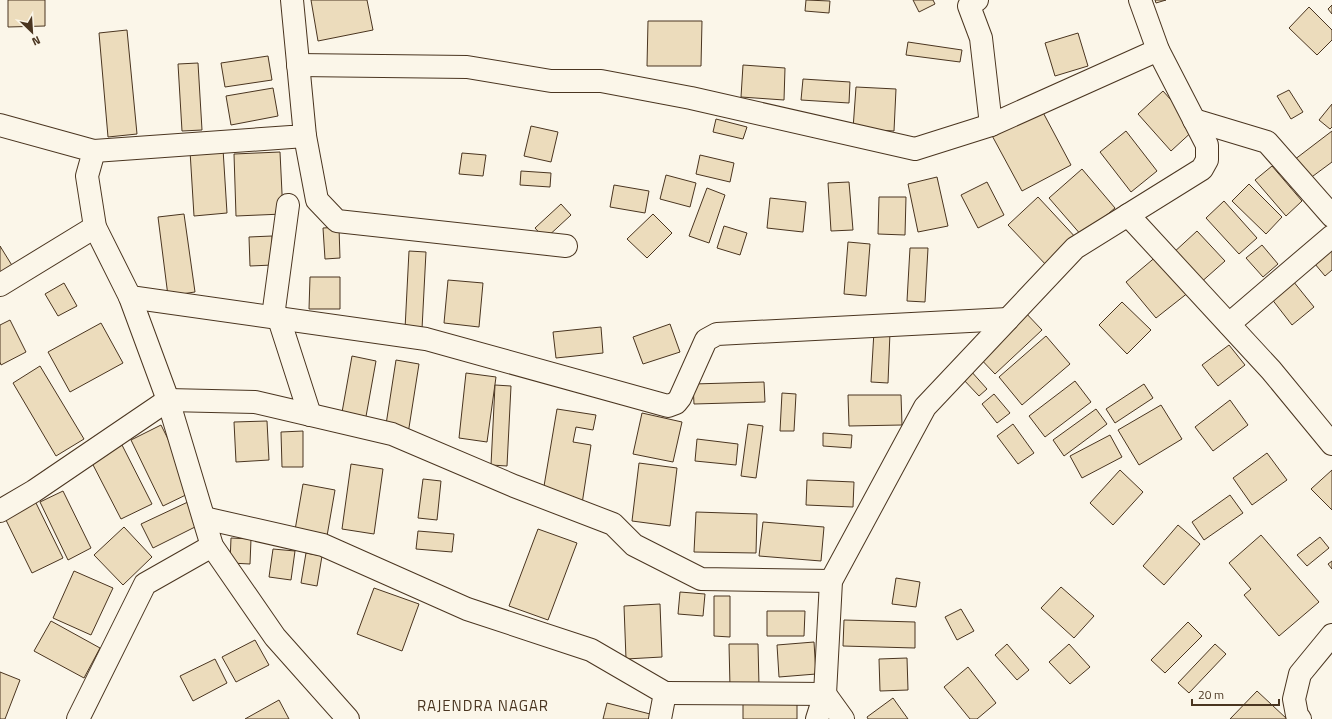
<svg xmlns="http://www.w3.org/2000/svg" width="1332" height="719" font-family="'Titillium Web',sans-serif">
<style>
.building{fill:#ecdcbc;stroke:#4a3520}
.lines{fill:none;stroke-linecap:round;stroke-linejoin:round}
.street-casing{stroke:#4a3520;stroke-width:24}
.street{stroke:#fbf6e9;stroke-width:22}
.labels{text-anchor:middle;stroke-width:3;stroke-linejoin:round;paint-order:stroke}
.neighbourhood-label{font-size:15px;letter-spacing:1px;fill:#4a3520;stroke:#fbf6e9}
</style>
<rect width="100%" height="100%" fill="#fbf6e9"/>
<g class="building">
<polygon points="8,0 45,0 45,26 8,27"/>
<polygon points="311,0 367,0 373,30 318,41"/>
<polygon points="806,0 830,1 829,13 805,11"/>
<polygon points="913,0 933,0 935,4 919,12"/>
<polygon points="1155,0 1166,0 1156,3"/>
<polygon points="1332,5 1332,14 1328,9"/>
<polygon points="1309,7 1332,30 1332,40 1317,55 1289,28"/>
<polygon points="648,21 702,21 701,66 647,66"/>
<polygon points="127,30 137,134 108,137 99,33"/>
<polygon points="1078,33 1088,66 1055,76 1045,43"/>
<polygon points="908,42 962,50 960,62 906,55"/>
<polygon points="268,56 272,80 225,87 221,63"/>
<polygon points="198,63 202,130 182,131 178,64"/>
<polygon points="743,65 785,68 784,100 741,97"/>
<polygon points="803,79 850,82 849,103 801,100"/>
<polygon points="856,87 896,89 894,131 853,129"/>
<polygon points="273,88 278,116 231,125 226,96"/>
<polygon points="1289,90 1303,112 1291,119 1277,96"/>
<polygon points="1163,91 1196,128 1171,151 1138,114"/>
<polygon points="1038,103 1071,165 1022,191 989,130"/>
<polygon points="1332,104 1332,127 1330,129 1319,120"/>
<polygon points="716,119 747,127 743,139 713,132"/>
<polygon points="531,126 558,132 551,162 524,156"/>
<polygon points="1126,131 1157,171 1131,192 1100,152"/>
<polygon points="1332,131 1332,162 1309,179 1294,160"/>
<polygon points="223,149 227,213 194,216 190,151"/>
<polygon points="280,152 283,214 236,216 234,154"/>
<polygon points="462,153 486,155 483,176 459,174"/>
<polygon points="700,155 734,163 730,182 696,174"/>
<polygon points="1272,166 1302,201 1286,216 1255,180"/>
<polygon points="1082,169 1115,208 1082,236 1049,198"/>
<polygon points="521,171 551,173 550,187 520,185"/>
<polygon points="666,175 696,183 690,207 660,199"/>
<polygon points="937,177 948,226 918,232 908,184"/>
<polygon points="849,182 853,230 831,231 828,183"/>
<polygon points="987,182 1004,215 978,228 961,195"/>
<polygon points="1249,184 1282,217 1266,234 1232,201"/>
<polygon points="614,185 649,191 645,213 610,207"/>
<polygon points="707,188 725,195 709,243 689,236"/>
<polygon points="879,197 906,197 905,235 878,234"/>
<polygon points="1038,197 1078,240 1049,268 1008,225"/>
<polygon points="770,198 806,202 803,232 767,228"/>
<polygon points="1224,201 1257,238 1239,254 1206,218"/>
<polygon points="561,204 571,215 545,239 535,228"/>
<polygon points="184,214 195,292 168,296 158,217"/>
<polygon points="653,214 672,233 647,258 627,239"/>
<polygon points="724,226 747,233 740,255 717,248"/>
<polygon points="339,227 340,258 325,259 323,228"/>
<polygon points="1197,231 1225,261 1199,284 1172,254"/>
<polygon points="272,236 273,265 250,266 249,237"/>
<polygon points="848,242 870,244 866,296 844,294"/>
<polygon points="1262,245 1278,264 1263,277 1246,258"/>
<polygon points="0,246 13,267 0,275"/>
<polygon points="910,248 928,248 925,302 907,301"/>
<polygon points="1332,249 1332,270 1325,276 1315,264"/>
<polygon points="409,251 426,252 422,329 405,329"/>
<polygon points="1158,255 1189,292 1156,318 1126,282"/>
<polygon points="310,277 340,277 340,309 309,309"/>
<polygon points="448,280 483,283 479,327 444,323"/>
<polygon points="1293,281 1314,307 1292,325 1271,298"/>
<polygon points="64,283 77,306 58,316 45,294"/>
<polygon points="1122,302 1151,330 1127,354 1099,325"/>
<polygon points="1023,310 1042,330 995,374 976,354"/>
<polygon points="10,320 26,352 1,365 0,362 0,325"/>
<polygon points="101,323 123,363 70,392 48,352"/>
<polygon points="670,324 680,352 643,364 633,337"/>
<polygon points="601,327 603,353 556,358 553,332"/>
<polygon points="874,331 890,332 888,383 871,382"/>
<polygon points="1046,336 1070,364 1022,405 999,377"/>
<polygon points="1229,345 1245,365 1218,386 1202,365"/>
<polygon points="352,356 376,361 365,422 341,418"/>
<polygon points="396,360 419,364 408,434 385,431"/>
<polygon points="40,366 84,439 56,456 13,383"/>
<polygon points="970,370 987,389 979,396 962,378"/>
<polygon points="466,373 496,377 487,442 459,438"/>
<polygon points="1075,381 1091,402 1045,437 1029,416"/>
<polygon points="764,382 765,402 694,404 693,384"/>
<polygon points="1144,384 1153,398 1115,423 1106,409"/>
<polygon points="495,385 511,386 507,466 491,465"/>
<polygon points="782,393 796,394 794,431 780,431"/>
<polygon points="994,394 1010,413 997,423 982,404"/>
<polygon points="848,395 901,395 902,425 849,426"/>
<polygon points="1230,400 1248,425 1213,451 1195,427"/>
<polygon points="1161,405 1182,439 1139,465 1118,430"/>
<polygon points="557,409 596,415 593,430 576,427 573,442 591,445 582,504 542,498"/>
<polygon points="1096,409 1107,424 1064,456 1053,440"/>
<polygon points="642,413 682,422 673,462 633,454"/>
<polygon points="267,421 269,460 236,462 234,422"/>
<polygon points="748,424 763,426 756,478 741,476"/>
<polygon points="1013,424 1034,453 1018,464 997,436"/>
<polygon points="161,425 194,491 163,506 131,440"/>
<polygon points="303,431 303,467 282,467 281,432"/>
<polygon points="823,433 852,435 851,448 823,446"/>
<polygon points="1110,435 1122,457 1082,478 1070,456"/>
<polygon points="697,439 738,444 736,465 695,461"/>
<polygon points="122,445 152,504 121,519 91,461"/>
<polygon points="1267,453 1287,480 1252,505 1233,478"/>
<polygon points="639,463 677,468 670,526 632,521"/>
<polygon points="351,464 383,469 374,534 342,529"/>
<polygon points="1120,470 1143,492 1113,525 1090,503"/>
<polygon points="1332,470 1332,510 1311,489"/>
<polygon points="423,479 441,481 437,520 418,518"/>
<polygon points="807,480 854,482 853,507 806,505"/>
<polygon points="303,484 335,490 327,536 295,530"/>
<polygon points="63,491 91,548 68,560 40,502"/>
<polygon points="1230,495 1243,513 1204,540 1192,522"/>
<polygon points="35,501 63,558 32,573 4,516"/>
<polygon points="190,501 201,524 153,548 141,524"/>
<polygon points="696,512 757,514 756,553 694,552"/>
<polygon points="763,522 824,527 821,561 759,556"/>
<polygon points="1178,525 1200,544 1164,585 1143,566"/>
<polygon points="124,527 152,557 123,585 94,555"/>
<polygon points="538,529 577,543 548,620 509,606"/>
<polygon points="418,531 454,534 452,552 416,549"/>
<polygon points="1261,535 1319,602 1279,636 1244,595 1251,589 1229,563"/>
<polygon points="1320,537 1329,548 1307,566 1297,555"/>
<polygon points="231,538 251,539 250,564 230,563"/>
<polygon points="273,549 295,551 291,580 269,577"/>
<polygon points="306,553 322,556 317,586 301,583"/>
<polygon points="1332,561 1332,569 1328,564"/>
<polygon points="74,571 113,588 91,635 53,618"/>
<polygon points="896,578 920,582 916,607 892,604"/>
<polygon points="1061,587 1094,616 1074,638 1041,608"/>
<polygon points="374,588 419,604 402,651 357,634"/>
<polygon points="680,592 705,594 703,616 678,614"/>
<polygon points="714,596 730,596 730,637 714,636"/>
<polygon points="660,604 662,657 626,659 624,606"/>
<polygon points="961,609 974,631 957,640 945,617"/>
<polygon points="767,611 805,611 804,636 767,636"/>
<polygon points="844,620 915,622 915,648 843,646"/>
<polygon points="51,621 100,648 84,678 34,651"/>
<polygon points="1188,622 1202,636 1165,673 1151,660"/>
<polygon points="255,640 269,665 236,682 222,657"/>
<polygon points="814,642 816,674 779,677 777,645"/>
<polygon points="729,644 758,644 759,686 730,687"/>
<polygon points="1007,644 1029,670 1017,680 995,655"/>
<polygon points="1069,644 1090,667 1070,684 1049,662"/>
<polygon points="1215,644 1226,654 1189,693 1178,683"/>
<polygon points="907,658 908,690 880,691 879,659"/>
<polygon points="215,659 227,683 193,701 180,676"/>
<polygon points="968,667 996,703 977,719 970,719 944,687"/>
<polygon points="0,672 20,680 5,719 0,719"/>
<polygon points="1257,691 1287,719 1230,719"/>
<polygon points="893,698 908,719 868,719 867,717"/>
<polygon points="279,700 289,719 245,719"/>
<polygon points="743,701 797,702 797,719 743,719"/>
<polygon points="607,703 654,715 653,719 603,719"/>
</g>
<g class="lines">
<g class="street-casing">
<g id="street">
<polyline points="298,65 467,67 551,81 601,81 691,98 915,149 991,125 981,38 969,6 977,0"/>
<polyline points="1194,120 1267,142 1332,216"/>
<polyline points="0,125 94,151 87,176 95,227 130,297 168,400 212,546 275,637 348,719"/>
<polyline points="991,125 1158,50"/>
<polyline points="305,136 317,200 337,221 566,246"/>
<polyline points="94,151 305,136 292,0"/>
<polyline points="288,205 274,309 280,322 310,415"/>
<polyline points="1128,215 1271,370 1332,444"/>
<polyline points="0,285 95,227"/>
<polyline points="130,297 426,339 668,406 676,403 680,398 706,340 717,334 1008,319"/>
<polyline points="1229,324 1332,236"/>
<polyline points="0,511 34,491 168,400 255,402 392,434 514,486 613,524 634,545 701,579 831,581"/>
<polyline points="204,518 323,545 467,609 591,650 665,693 660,719"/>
<polyline points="665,693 825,694 843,719"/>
<polyline points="78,719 145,584 212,546"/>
<polyline points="817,719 825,694 831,581 925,407 1075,248 1202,169 1207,160 1207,145 1158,50 1140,0"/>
<polyline points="1300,719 1297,715 1294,699 1300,674 1332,635"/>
</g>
</g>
<use href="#street" class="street"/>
</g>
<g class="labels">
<g class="neighbourhood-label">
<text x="483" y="711">RAJENDRA NAGAR</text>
</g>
</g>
<g transform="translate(32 32) rotate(155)" stroke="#fbf6e9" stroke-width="3" paint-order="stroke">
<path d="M0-3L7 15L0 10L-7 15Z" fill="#4a3520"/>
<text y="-6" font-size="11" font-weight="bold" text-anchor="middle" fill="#4a3520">N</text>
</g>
<path d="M1192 699v6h87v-6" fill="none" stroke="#4a3520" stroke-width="2"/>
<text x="1198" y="699" font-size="12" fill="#4a3520" stroke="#fbf6e9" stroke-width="3" paint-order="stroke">20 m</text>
</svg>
